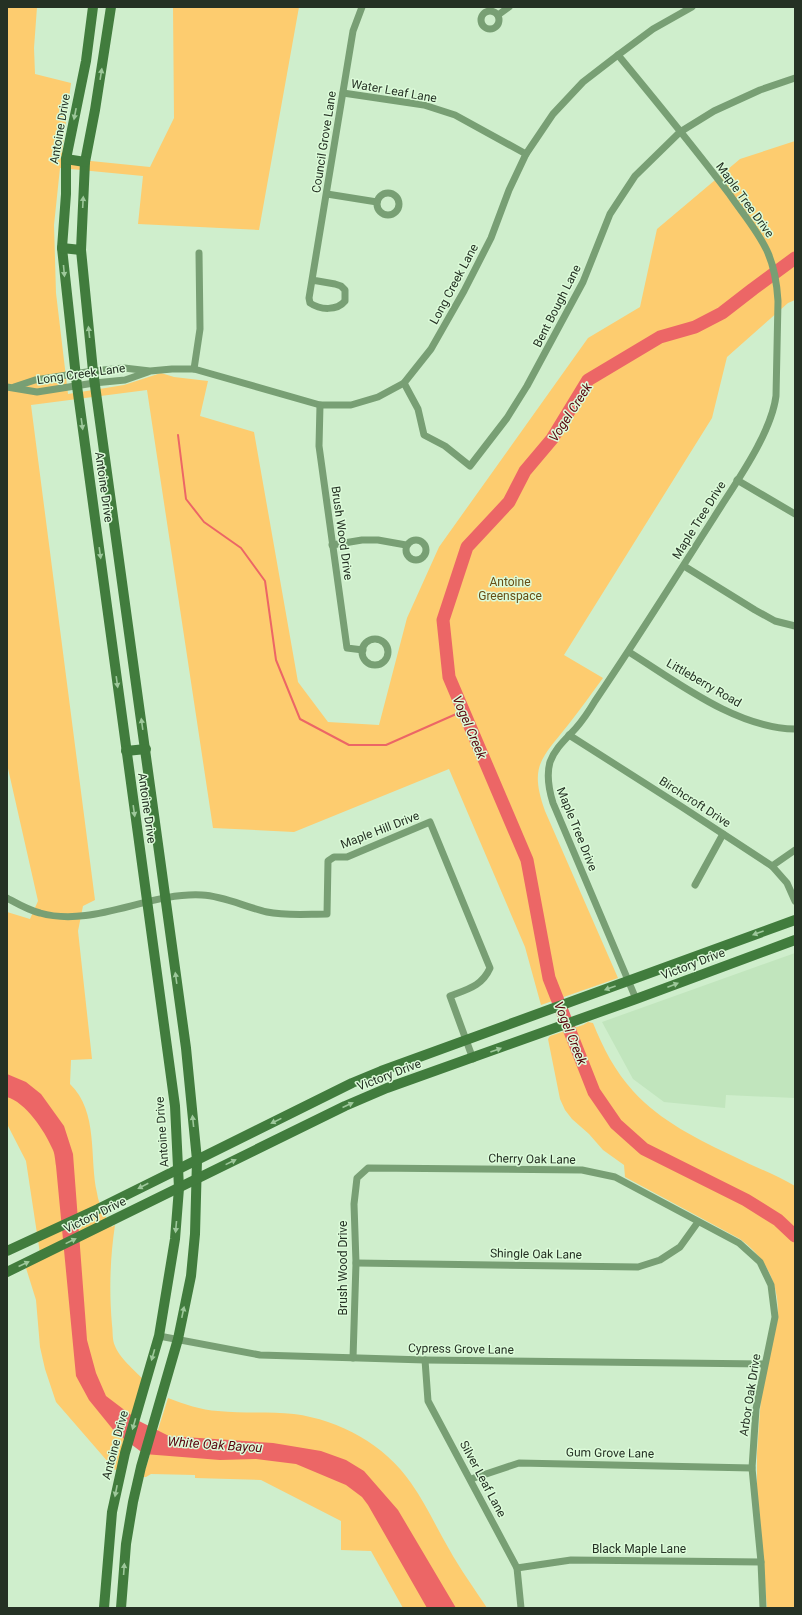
<svg xmlns="http://www.w3.org/2000/svg" width="802" height="1615" font-family="Roboto,sans-serif">
<style>
.built{fill:#c1e5bd}
.green{fill:#fdcc6f}
.water{fill:#ec6666}
.lines{fill:none;stroke-linecap:round;stroke-linejoin:round}
.stream{stroke:#ec6666;stroke-width:2}
.river{stroke:#ec6666;stroke-width:13}
.minor{stroke:#789f74;stroke-width:7}
.secondary{stroke:#417c3d;stroke-width:10}
.oneway{fill:#9ec89b}
.labels{text-anchor:middle;stroke-width:3;stroke-linejoin:round;paint-order:stroke}
.street-label{font-size:12px;fill:#253124;stroke:#dcfbd9}
.park-label{font-size:12px;fill:#674d15;stroke:#dcfbd9}
.water-label{font-size:13px;font-style:italic;fill:#57000c;stroke:#dcfbd9}
</style>
<rect width="100%" height="100%" fill="#cfeecc"/>
<polygon class="built" points="795,953 795,1098 726,1095 725,1108 664,1102 633,1079 602,1022"/>
<g class="green">
<path d="M7,7H37L34,48L35,74L71,83L62,152L91,161L150,167L174,118L173,7H299L259,230L138,224L143,176L60,168L54,225L56,293L68,394L124,385L161,373L174,377L208,381L200,416L254,432L298,682L328,722L379,725L407,618L439,547L588,338L640,307L657,229L740,159L795,141V300L788,303L727,357L712,418L564,655L603,678C591,694 580,710 568,725C541,759 529,766 545,811L618,978L541,1005L525,947L449,769L294,832L213,828L147,390L31,405L95,900L83,906L78,931L92,1059L71,1060L70,1084C99,1112 89,1158 97,1193C99,1206 105,1216 112,1227L115,1225C110,1258 109,1291 112,1325C113,1331 112,1340 115,1346C119,1357 135,1371 143,1379L117,1469L115,1470L56,1402L45,1369L40,1347L36,1300L26,1268L41,1260L26,1161L7,1124V912L30,919L38,901L7,764Z"/>
<path d="M588,1022L593,1023C603,1048 615,1071 633,1091C660,1121 699,1140 735,1157C755,1167 776,1175 795,1186V1608H767L757,1491V1453L761,1397L778,1312C778,1282 765,1257 740,1239L625,1177L624,1165L603,1150L589,1134L572,1119L565,1110L560,1099L548,1039L550,1036L583,1025Z"/>
<path d="M168,1398C184,1404 201,1410 218,1411C243,1414 269,1411 294,1414C340,1420 385,1445 411,1483C426,1504 436,1527 449,1549C460,1569 474,1588 487,1608H403L371,1551L341,1550V1521L261,1480L195,1478V1475L151,1474L146,1477H143Z"/>
</g>
<path class="water" d="M7,1074L26,1082L41,1094L64,1126L73,1154L87,1340L96,1373L106,1396L139,1421L169,1436L273,1443L321,1451L346,1460L364,1471L398,1510L456,1608H427L368,1505L362,1497L346,1485L296,1464L256,1459L220,1460L144,1454L115,1432L89,1400L76,1376L56,1166C55,1160 55,1153 52,1148C45,1131 25,1102 7,1097Z"/>
<g class="lines">
<polyline class="stream" points="178,435 186,499 204,522 241,548 265,581 276,660 300,719 349,745 386,745 463,711"/>
<polyline class="river" points="795,258 753,289 722,313 695,327 660,337 588,380 552,439 525,471 509,502 467,547 443,620 449,677 527,860 549,978 594,1092 616,1124 644,1149 746,1200 778,1220 795,1236"/>
<g class="minor">
<circle cx="490" cy="20" r="9"/>
<polyline points="498,15 509,7"/>
<path d="M618,55C656,101 694,147 730,195C743,214 759,232 768,253C775,269 777,284 778,301L776,396C771,435 734,485 713,519C674,580 636,641 595,701C589,711 583,720 576,728C566,739 555,748 550,762C546,776 549,790 553,803L636,999"/>
<polyline points="343,93 424,105 455,115 526,154"/>
<circle cx="388" cy="204" r="11"/>
<polyline points="327,194 377,202"/>
<path d="M312,280L335,284L341,286L345,290V301C337,311 320,310 310,303L309,298L353,31L362,7"/>
<polyline points="194,369 200,329 199,253"/>
<polyline points="404,383 418,409 424,435 445,446 470,466 507,418 527,386 583,282 610,214 635,176 680,132 714,111 760,90 795,78"/>
<polyline points="7,387 37,392 94,383 125,380 148,372"/>
<polyline points="14,387 35,380 93,371 124,368 150,371 172,369 194,369 320,405 351,405 378,397 404,383 431,349 464,291 491,238 509,190 526,154 553,114 583,82 618,55 653,29 692,7"/>
<polyline points="320,405 319,446 347,648 363,650"/>
<polyline points="737,480 795,514"/>
<circle cx="416" cy="550" r="10"/>
<polyline points="332,545 362,540 378,540 406,545"/>
<polyline points="684,566 755,610 775,621 795,626"/>
<circle cx="375" cy="652" r="13"/>
<path d="M629,652C677,682 736,728 795,729"/>
<polyline points="569,735 682,807 772,866 787,883 795,901"/>
<polyline points="772,866 795,850"/>
<polyline points="695,885 723,834"/>
<path d="M7,898C18,904 28,910 40,913C93,928 148,892 202,895C224,896 245,907 267,912C286,916 307,914 327,914L328,861L334,857H347L430,822L490,968C482,986 468,989 450,996L473,1059"/>
<polyline points="356,1263 638,1267 660,1260 680,1247 698,1222"/>
<polyline points="159,1336 260,1355 425,1360 764,1364"/>
<polyline points="353,1358 356,1263 354,1204 357,1178 368,1168 582,1170 615,1177 739,1243 760,1262 771,1285 775,1317 756,1409 752,1468 761,1562 763,1608"/>
<polyline points="425,1360 428,1401 517,1568 521,1608"/>
<polyline points="471,1479 519,1463 752,1468"/>
<polyline points="517,1568 571,1560 761,1562"/>
</g>
<g class="secondary">
<polyline points="93,7 86,61 66,159 66,194 62,248 77,386 175,1106 179,1188 175,1239 159,1336 125,1453 112,1512 104,1608"/>
<polyline points="111,7 95,110 85,162 81,250 93,371 186,1048 197,1160 195,1234 191,1276 178,1339 141,1467 133,1502 126,1544 121,1608"/>
<polyline points="66,159 85,162"/>
<polyline points="62,248 81,250"/>
<polyline points="126,751 146,749"/>
<polyline points="7,1251 98,1209 352,1083 381,1071 795,920"/>
<polyline points="7,1272 345,1106 387,1088 636,999 795,940"/>
</g>
</g>
<defs><path id="oneway-solid" d="M-6-.8H1V-3.2L6.5 0L1 3.2V.8H-6Z"/></defs>
<g class="oneway">
<use href="#oneway-solid" transform="translate(101 74) rotate(-81)"/>
<use href="#oneway-solid" transform="translate(75 114) rotate(101)"/>
<use href="#oneway-solid" transform="translate(83 202) rotate(-87)"/>
<use href="#oneway-solid" transform="translate(64 271) rotate(85)"/>
<use href="#oneway-solid" transform="translate(89 332) rotate(-96)"/>
<use href="#oneway-solid" transform="translate(82 424) rotate(82)"/>
<use href="#oneway-solid" transform="translate(100 553) rotate(82)"/>
<use href="#oneway-solid" transform="translate(117 682) rotate(82)"/>
<use href="#oneway-solid" transform="translate(142 724) rotate(-98)"/>
<use href="#oneway-solid" transform="translate(134 811) rotate(82)"/>
<use href="#oneway-solid" transform="translate(758 933) rotate(160)"/>
<use href="#oneway-solid" transform="translate(176 978) rotate(-98)"/>
<use href="#oneway-solid" transform="translate(673 985) rotate(-21)"/>
<use href="#oneway-solid" transform="translate(610 988) rotate(160)"/>
<use href="#oneway-solid" transform="translate(496 1050) rotate(-20)"/>
<use href="#oneway-solid" transform="translate(348 1105) rotate(-24)"/>
<use href="#oneway-solid" transform="translate(193 1121) rotate(-96)"/>
<use href="#oneway-solid" transform="translate(276 1121) rotate(154)"/>
<use href="#oneway-solid" transform="translate(231 1162) rotate(-26)"/>
<use href="#oneway-solid" transform="translate(143 1186) rotate(153)"/>
<use href="#oneway-solid" transform="translate(176 1227) rotate(95)"/>
<use href="#oneway-solid" transform="translate(71 1241) rotate(-26)"/>
<use href="#oneway-solid" transform="translate(24 1264) rotate(-25)"/>
<use href="#oneway-solid" transform="translate(183 1312) rotate(-78)"/>
<use href="#oneway-solid" transform="translate(153 1355) rotate(106)"/>
<use href="#oneway-solid" transform="translate(134 1424) rotate(106)"/>
<use href="#oneway-solid" transform="translate(116 1491) rotate(101)"/>
<use href="#oneway-solid" transform="translate(124 1569) rotate(-86)"/>
</g>
<g class="labels">
<g class="street-label">
<text transform="translate(394 91) rotate(10)" y="4">Water Leaf Lane</text>
<text transform="translate(60 129) rotate(-80)" y="4">Antoine Drive</text>
<text transform="translate(324 142) rotate(-81)" y="4">Council Grove Lane</text>
<text transform="translate(745 200) rotate(54)" y="4">Maple Tree Drive</text>
<text transform="translate(454 284) rotate(-62)" y="4">Long Creek Lane</text>
<text transform="translate(557 306) rotate(-63)" y="4">Bent Bough Lane</text>
<text transform="translate(81 374) rotate(-8)" y="4">Long Creek Lane</text>
<text transform="translate(104 487) rotate(82)" y="4">Antoine Drive</text>
<text transform="translate(699 520) rotate(-58)" y="4">Maple Tree Drive</text>
<text transform="translate(342 533) rotate(82)" y="4">Brush Wood Drive</text>
<text transform="translate(704 683) rotate(30)" y="4">Littleberry Road</text>
<text transform="translate(695 802) rotate(33)" y="4">Birchcroft Drive</text>
<text transform="translate(147 808) rotate(82)" y="4">Antoine Drive</text>
<text transform="translate(577 829) rotate(68)" y="4">Maple Tree Drive</text>
<text transform="translate(380 830) rotate(-21)" y="4">Maple Hill Drive</text>
<text transform="translate(693 964) rotate(-21)" y="4">Victory Drive</text>
<text transform="translate(389 1075) rotate(-21)" y="4">Victory Drive</text>
<text transform="translate(162 1132) rotate(-94)" y="4">Antoine Drive</text>
<text transform="translate(532 1159) rotate(1)" y="4">Cherry Oak Lane</text>
<text transform="translate(95 1215) rotate(-26)" y="4">Victory Drive</text>
<text transform="translate(536 1254) rotate(1)" y="4">Shingle Oak Lane</text>
<text transform="translate(343 1268) rotate(-90)" y="4">Brush Wood Drive</text>
<text transform="translate(461 1349) rotate(1)" y="4">Cypress Grove Lane</text>
<text transform="translate(750 1395) rotate(-81)" y="4">Arbor Oak Drive</text>
<text transform="translate(115 1445) rotate(-75)" y="4">Antoine Drive</text>
<text transform="translate(610 1453) rotate(1)" y="4">Gum Grove Lane</text>
<text transform="translate(483 1479) rotate(62)" y="4">Silver Leaf Lane</text>
<text x="639" y="1553">Black Maple Lane</text>
</g>
<g class="park-label">
<text x="510" y="586">Antoine<tspan x="510" dy="14">Greenspace</tspan></text>
</g>
<g class="water-label">
<text transform="translate(570 412) rotate(-57)" y="5">Vogel Creek</text>
<text transform="translate(470 727) rotate(67)" y="5">Vogel Creek</text>
<text transform="translate(571 1033) rotate(68)" y="5">Vogel Creek</text>
<text transform="translate(215 1444) rotate(4)" y="5">White Oak Bayou</text>
</g>
</g>
<rect width="802" height="1615" fill="none" stroke="#253124" stroke-width="16"/>
</svg>
